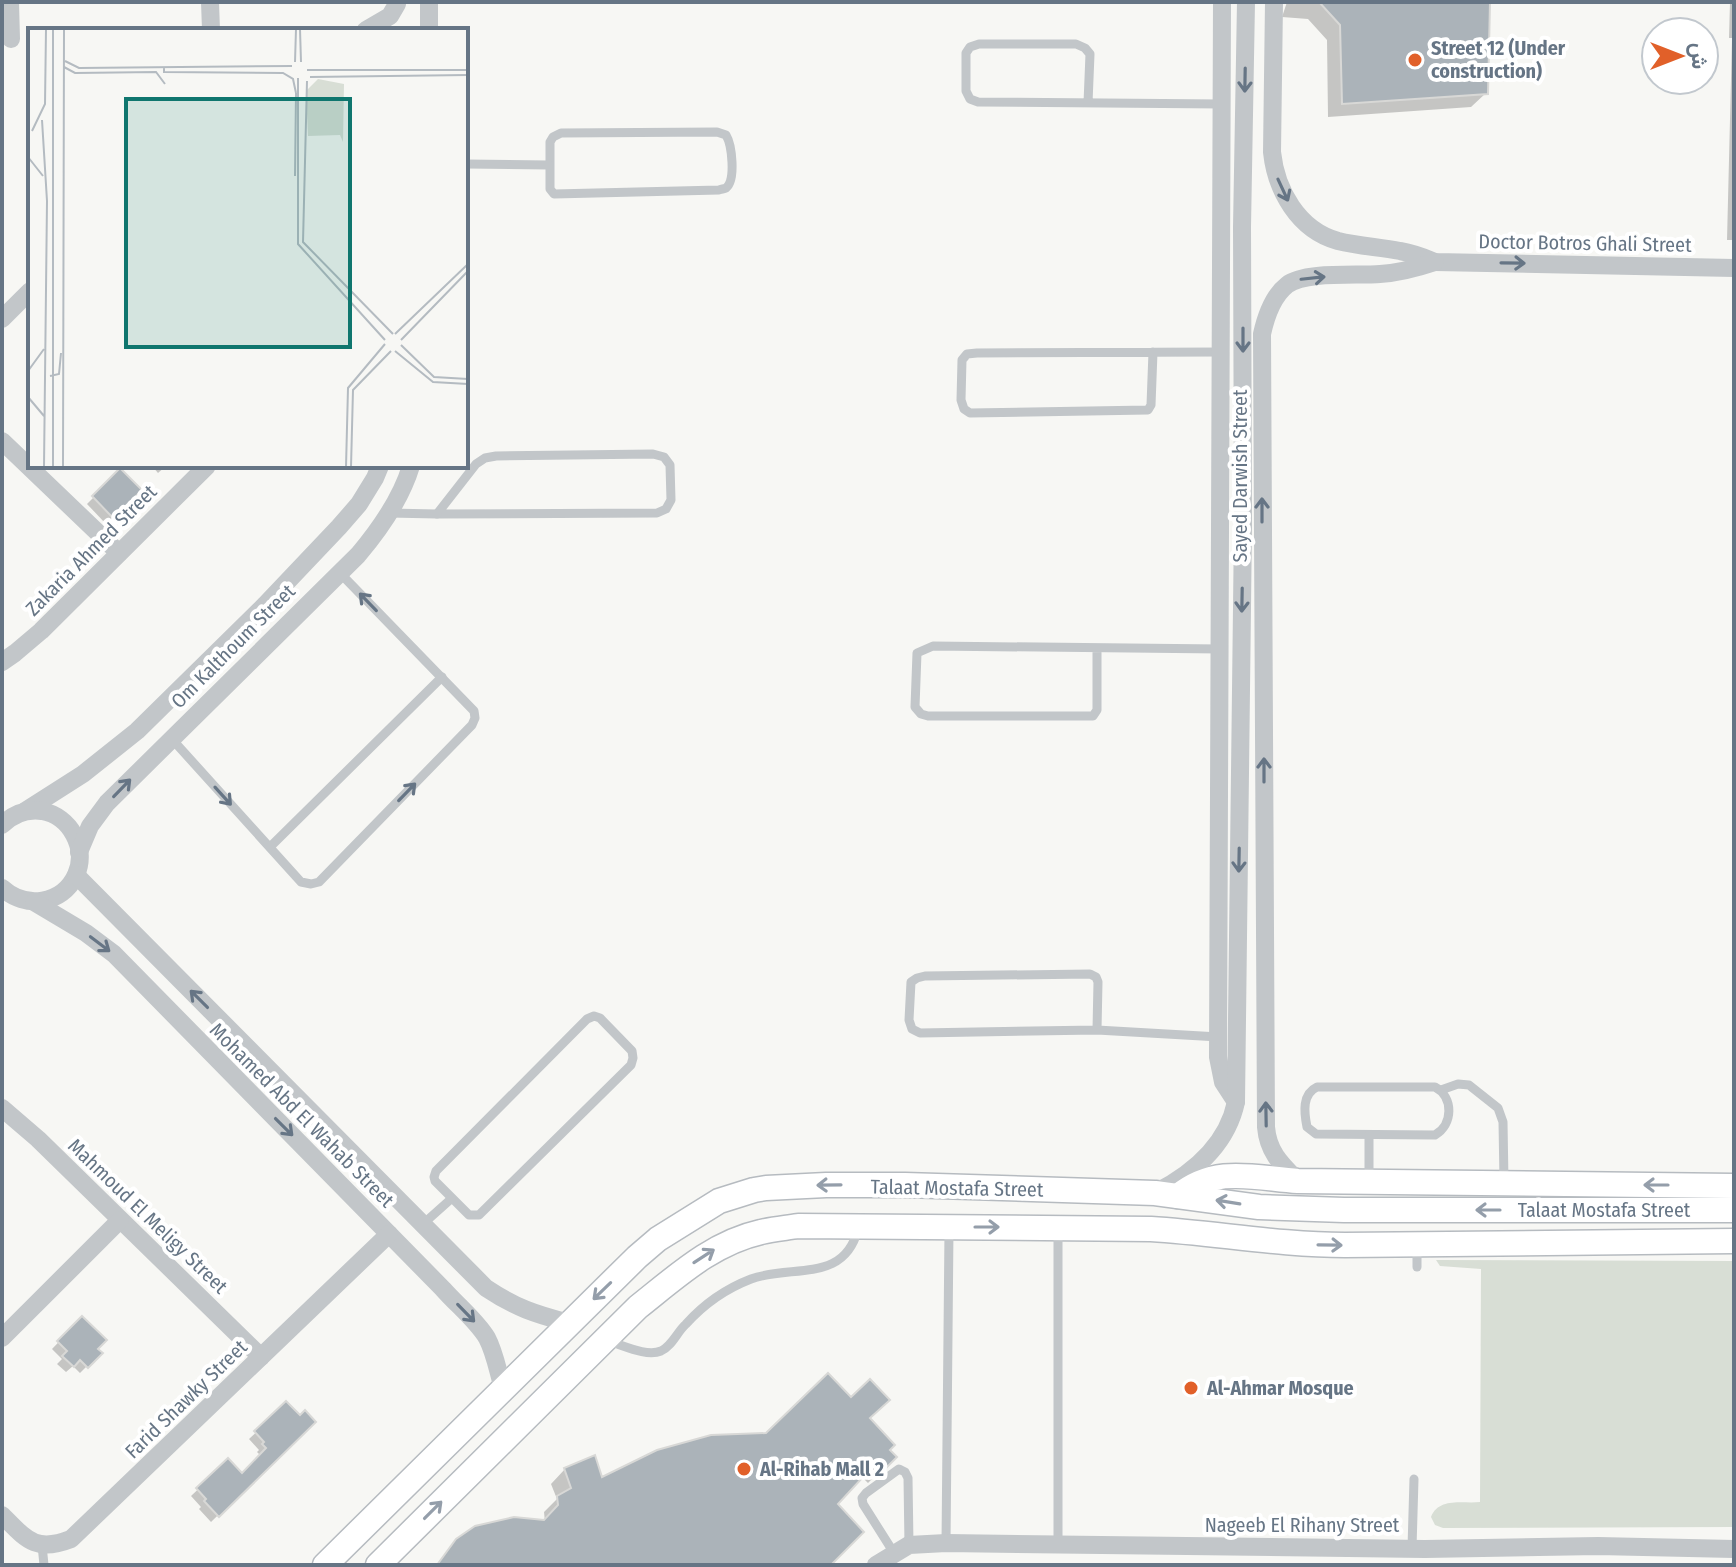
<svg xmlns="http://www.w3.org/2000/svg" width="1736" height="1567" font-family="'Fira Sans Condensed',Vazirmatn,sans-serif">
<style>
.green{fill:#d8ded5}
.shadow{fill:#0003}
.building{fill:#abb3b9;stroke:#d8d8d6;stroke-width:2}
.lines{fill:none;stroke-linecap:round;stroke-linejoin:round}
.secondary-casing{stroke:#b6bbc0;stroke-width:27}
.lane{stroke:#c2c6c9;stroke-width:9}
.street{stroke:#c2c6c9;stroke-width:18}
.secondary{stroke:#fff;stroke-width:24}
.oneway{stroke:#667585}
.oneway2{stroke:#949eaa}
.poi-dot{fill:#e16029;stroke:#fff;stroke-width:3}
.labels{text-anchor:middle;stroke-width:8;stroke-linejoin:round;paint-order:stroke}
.poi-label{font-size:20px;font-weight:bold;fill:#667585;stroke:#fff;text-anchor:start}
.street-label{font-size:20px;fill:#667585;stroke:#fff}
.inset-road{fill:none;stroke:#b4bbc1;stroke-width:2}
.view{fill:#0f766e;fill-opacity:0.15;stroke:#0f766e;stroke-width:4}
.inset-edge{fill:none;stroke:#667585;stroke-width:4}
</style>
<rect width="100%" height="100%" fill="#f7f7f4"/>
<path class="green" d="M1436,1260L1734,1261V1527L1443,1528L1435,1525L1431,1517C1439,1497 1463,1504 1480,1502L1481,1269L1440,1266Z"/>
<g class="shadow">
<polygon points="1287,2 1488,2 1486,93 1471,107 1328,117 1327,40 1308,19 1282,17"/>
<polygon points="1730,2 1734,2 1734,240 1727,240 1732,38 1729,38"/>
<polygon points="152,466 166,466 158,473"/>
<polygon points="120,471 140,490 106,524 87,504"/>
<polygon points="82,1318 95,1349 100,1353 80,1373 73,1366 66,1372 57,1364 62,1359 52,1349"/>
<polygon points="286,1404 300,1418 314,1422 211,1522 199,1509 201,1507 191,1496 228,1461 242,1476 261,1456 257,1452 259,1450 249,1439"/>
<polygon points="868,1419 887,1450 894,1457 868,1483 861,1476 835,1504 828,1565 436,1565 457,1541 545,1522 544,1512 557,1499 551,1484 565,1469 601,1479 767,1435"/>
</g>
<g class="building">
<polygon points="1319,2 1490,2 1488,94 1342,104 1340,25"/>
<polygon points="120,468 142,490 114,519 92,496"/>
<polygon points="82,1316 107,1340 98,1349 103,1353 88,1368 80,1360 74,1367 62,1356 67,1351 57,1341"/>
<polygon points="828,1373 851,1397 870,1379 890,1400 870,1418 895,1445 890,1450 897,1457 883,1471 876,1463 838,1504 864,1532 831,1565 437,1565 456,1539 475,1526 514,1517 544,1520 558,1505 557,1496 571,1488 564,1468 595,1455 602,1477 657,1450 711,1435 766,1433"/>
<polygon points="286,1401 300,1415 305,1410 316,1422 219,1517 204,1501 206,1499 196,1488 228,1458 242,1473 266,1448 262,1444 264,1442 254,1431"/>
</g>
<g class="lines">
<g class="secondary-casing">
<g id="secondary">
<path d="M1178,1196C1216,1165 1254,1178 1298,1181L1734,1186"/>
<polyline points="325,1565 637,1257 658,1239 719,1201 754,1190 766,1188 826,1185 905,1185 1155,1193 1259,1207 1344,1210 1734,1210"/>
<path d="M378,1565L638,1307C676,1277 712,1243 761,1232C773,1229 786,1228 798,1226L1151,1229C1216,1233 1280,1245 1345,1245L1734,1241"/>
</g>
</g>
<g class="lane">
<polyline points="1088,103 1090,54 1085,48 1076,44 979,44 970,47 966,53 966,91 970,99 978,102 1221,104"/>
<path d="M717,132L726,135C732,145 736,180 726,188C724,189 721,189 719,190L554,194L550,189V142L553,137L561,133Z"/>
<polyline points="466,164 549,165"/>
<polyline points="1153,352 1151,405 1148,410 970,413 964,409 961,400 962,360 967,354 977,353 1221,352"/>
<polygon points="653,454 664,457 670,465 671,500 666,509 657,513 437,514 476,464 485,458 496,456"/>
<polyline points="389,513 437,514"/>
<polyline points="1097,649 1097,710 1093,716 928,716 921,714 915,707 917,653 933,646 1220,649"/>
<polyline points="171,738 301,882 311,884 319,882 472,725 475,718 474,711 339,572"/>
<polyline points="270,847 442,677"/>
<polygon points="594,1016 600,1018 632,1051 633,1058 631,1065 479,1215 469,1215 435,1181 434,1177 436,1171 587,1019"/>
<polyline points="1097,1030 1098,982 1096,977 1090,974 925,976 917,978 911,982 909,1020 912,1029 920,1033 1097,1030 1219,1037"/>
<path d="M1317,1087H1435C1454,1097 1453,1125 1435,1135L1316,1134L1307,1127C1304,1112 1302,1094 1317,1087Z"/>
<polyline points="1441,1090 1458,1084 1469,1085 1498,1108 1503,1122 1504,1181"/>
<polyline points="1369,1135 1369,1180"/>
<polyline points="423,1224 451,1199"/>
<polyline points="1417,1246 1417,1267"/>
<path d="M608,1341C623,1345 646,1357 661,1351C672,1346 677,1332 686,1324C704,1304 725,1289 751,1279C792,1264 844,1284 858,1229"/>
<polyline points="946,1543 949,1230"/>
<polyline points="42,1545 44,1565"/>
<polyline points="1058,1545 1058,1229"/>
<polyline points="1412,1548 1414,1479"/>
<polyline points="894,1553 863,1504 862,1498 866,1493 899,1469 905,1472 908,1478 909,1545"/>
</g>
<g class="street">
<polyline points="10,2 11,39"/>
<polyline points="210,2 211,30"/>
<polyline points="1222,2 1218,1057 1223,1082 1236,1102"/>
<path d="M1274,2L1272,152C1276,190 1298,230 1338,241C1358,246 1379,247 1400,251C1412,253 1423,257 1435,262L1734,268"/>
<polyline points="366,30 390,16 397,4"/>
<polyline points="429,30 429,2"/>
<polyline points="2,319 30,291"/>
<polyline points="2,441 119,553"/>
<polyline points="2,662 15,653 41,631 207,466"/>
<polyline points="25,811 83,774 137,731 265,605 339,527 359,504 375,478 380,466"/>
<path d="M2,825C13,814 27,809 42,811C70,816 88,848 76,875C62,905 25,909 2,888"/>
<path d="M79,852L90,826L107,803L358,555C380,529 401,499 411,466"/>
<path d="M76,875L486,1288C516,1308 535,1314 569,1323"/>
<path d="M34,902L86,933L114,954L443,1289C457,1305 476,1320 487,1338C495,1353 498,1372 503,1388"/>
<polyline points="2,1108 38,1139 261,1357"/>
<path d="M1298,1181C1281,1164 1268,1152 1266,1127L1262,334C1266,316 1273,296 1287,285C1305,271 1357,276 1380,274C1399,273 1417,268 1435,262"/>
<path d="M1155,1193C1192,1174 1227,1145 1236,1102L1243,525L1242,227L1246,2"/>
<polyline points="2,1338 120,1220"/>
<path d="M2,1515C26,1539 35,1553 71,1539L389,1234"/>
<polyline points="876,1565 909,1545 946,1543 1425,1549 1598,1546 1734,1549"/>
</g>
<use href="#secondary" class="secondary"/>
</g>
<defs><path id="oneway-shaft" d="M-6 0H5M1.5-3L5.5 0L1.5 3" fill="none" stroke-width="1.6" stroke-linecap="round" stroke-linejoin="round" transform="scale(2)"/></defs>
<g class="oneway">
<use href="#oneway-shaft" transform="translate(1245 80) rotate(91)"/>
<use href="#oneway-shaft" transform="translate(1283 190) rotate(65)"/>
<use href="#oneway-shaft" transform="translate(1513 263) rotate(1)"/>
<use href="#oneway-shaft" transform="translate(1313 278) rotate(-6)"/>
<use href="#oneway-shaft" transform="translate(1243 340) rotate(90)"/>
<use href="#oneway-shaft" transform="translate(1262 510) rotate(-90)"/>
<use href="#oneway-shaft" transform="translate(1242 600) rotate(91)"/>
<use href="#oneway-shaft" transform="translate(368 602) rotate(-134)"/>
<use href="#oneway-shaft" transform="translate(1264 770) rotate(-90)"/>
<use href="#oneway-shaft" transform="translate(122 788) rotate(-46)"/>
<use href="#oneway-shaft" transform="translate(407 792) rotate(-46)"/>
<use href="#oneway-shaft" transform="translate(223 796) rotate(48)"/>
<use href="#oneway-shaft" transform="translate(1239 860) rotate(91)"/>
<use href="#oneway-shaft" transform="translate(100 944) rotate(37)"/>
<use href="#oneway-shaft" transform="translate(199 999) rotate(-135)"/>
<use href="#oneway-shaft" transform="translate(1266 1114) rotate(-91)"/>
<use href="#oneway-shaft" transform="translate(284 1127) rotate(45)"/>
<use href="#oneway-shaft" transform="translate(466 1313) rotate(46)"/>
</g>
<g class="oneway2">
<use href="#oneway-shaft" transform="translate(829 1185) rotate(179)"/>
<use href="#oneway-shaft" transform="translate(1656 1185) rotate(-180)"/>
<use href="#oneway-shaft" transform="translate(1228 1202) rotate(-171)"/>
<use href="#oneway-shaft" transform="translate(1488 1210) rotate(-180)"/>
<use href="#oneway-shaft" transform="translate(987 1227)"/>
<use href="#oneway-shaft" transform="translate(1330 1245) rotate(1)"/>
<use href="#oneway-shaft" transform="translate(704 1256) rotate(-33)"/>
<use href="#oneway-shaft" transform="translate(602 1291) rotate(136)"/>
<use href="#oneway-shaft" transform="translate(433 1510) rotate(-45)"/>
</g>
<g class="poi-dot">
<circle cx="1415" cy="60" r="8"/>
<circle cx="1191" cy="1388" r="8"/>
<circle cx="744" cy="1469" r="8"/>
</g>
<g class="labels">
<g class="poi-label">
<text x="1431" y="55">Street 12 (Under<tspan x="1431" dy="23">construction)</tspan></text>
<text x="1207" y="1395">Al-Ahmar Mosque</text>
<text x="760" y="1476">Al-Rihab Mall 2</text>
</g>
<g class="street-label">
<text transform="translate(1585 243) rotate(1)" y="7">Doctor Botros Ghali Street</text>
<text transform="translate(1240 476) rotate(-90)" y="7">Sayed Darwish Street</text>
<text transform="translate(91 550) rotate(-45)" y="7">Zakaria Ahmed Street</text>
<text transform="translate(233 646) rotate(-45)" y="7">Om Kalthoum Street</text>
<text transform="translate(302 1115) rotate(45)" y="7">Mohamed Abd El Wahab Street</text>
<text transform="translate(957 1188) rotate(1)" y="7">Talaat Mostafa Street</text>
<text x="1604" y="1217">Talaat Mostafa Street</text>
<text transform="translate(148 1216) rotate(44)" y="7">Mahmoud El Meligy Street</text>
<text transform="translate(186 1399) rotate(-44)" y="7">Farid Shawky Street</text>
<text x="1302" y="1532">Nageeb El Rihany Street</text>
</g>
</g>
<g transform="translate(28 28)">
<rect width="440" height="440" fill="#f7f7f4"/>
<path d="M290,51L316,56L315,114L312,107L280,108L278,63Z" fill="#d8ded5"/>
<path class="inset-road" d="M272,1L273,34M37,33L51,40L264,38M267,34L268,1M36,39L47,45L128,44L137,56M136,39V44L255,45L265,51L268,65M279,42H440M282,49L440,47M270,50V216L357,312M279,53L275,214L365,306M14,92L19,173L16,439M4,103L17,76L18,1M0,129L15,148M267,148L268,65M367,306L440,236M373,312L440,243M373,317L406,349L440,351M367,323L405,354L440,356M0,343L16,321M22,348L31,346L33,325M0,369L16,388M25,439V1M35,439L36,1M318,439L320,360L357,316M323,439L325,362L363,323"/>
<path class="view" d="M98,71H322V319H98Z"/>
<rect width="440" height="440" class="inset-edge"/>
</g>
<rect width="1736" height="1567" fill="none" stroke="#667585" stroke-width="8"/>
<g transform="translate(1680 56) rotate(90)"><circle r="38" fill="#ffffff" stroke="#c2c8ce" stroke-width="2"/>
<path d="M0-6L14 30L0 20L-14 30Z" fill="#e16029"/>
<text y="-12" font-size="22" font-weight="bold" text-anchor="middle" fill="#667585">ش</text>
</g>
</svg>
